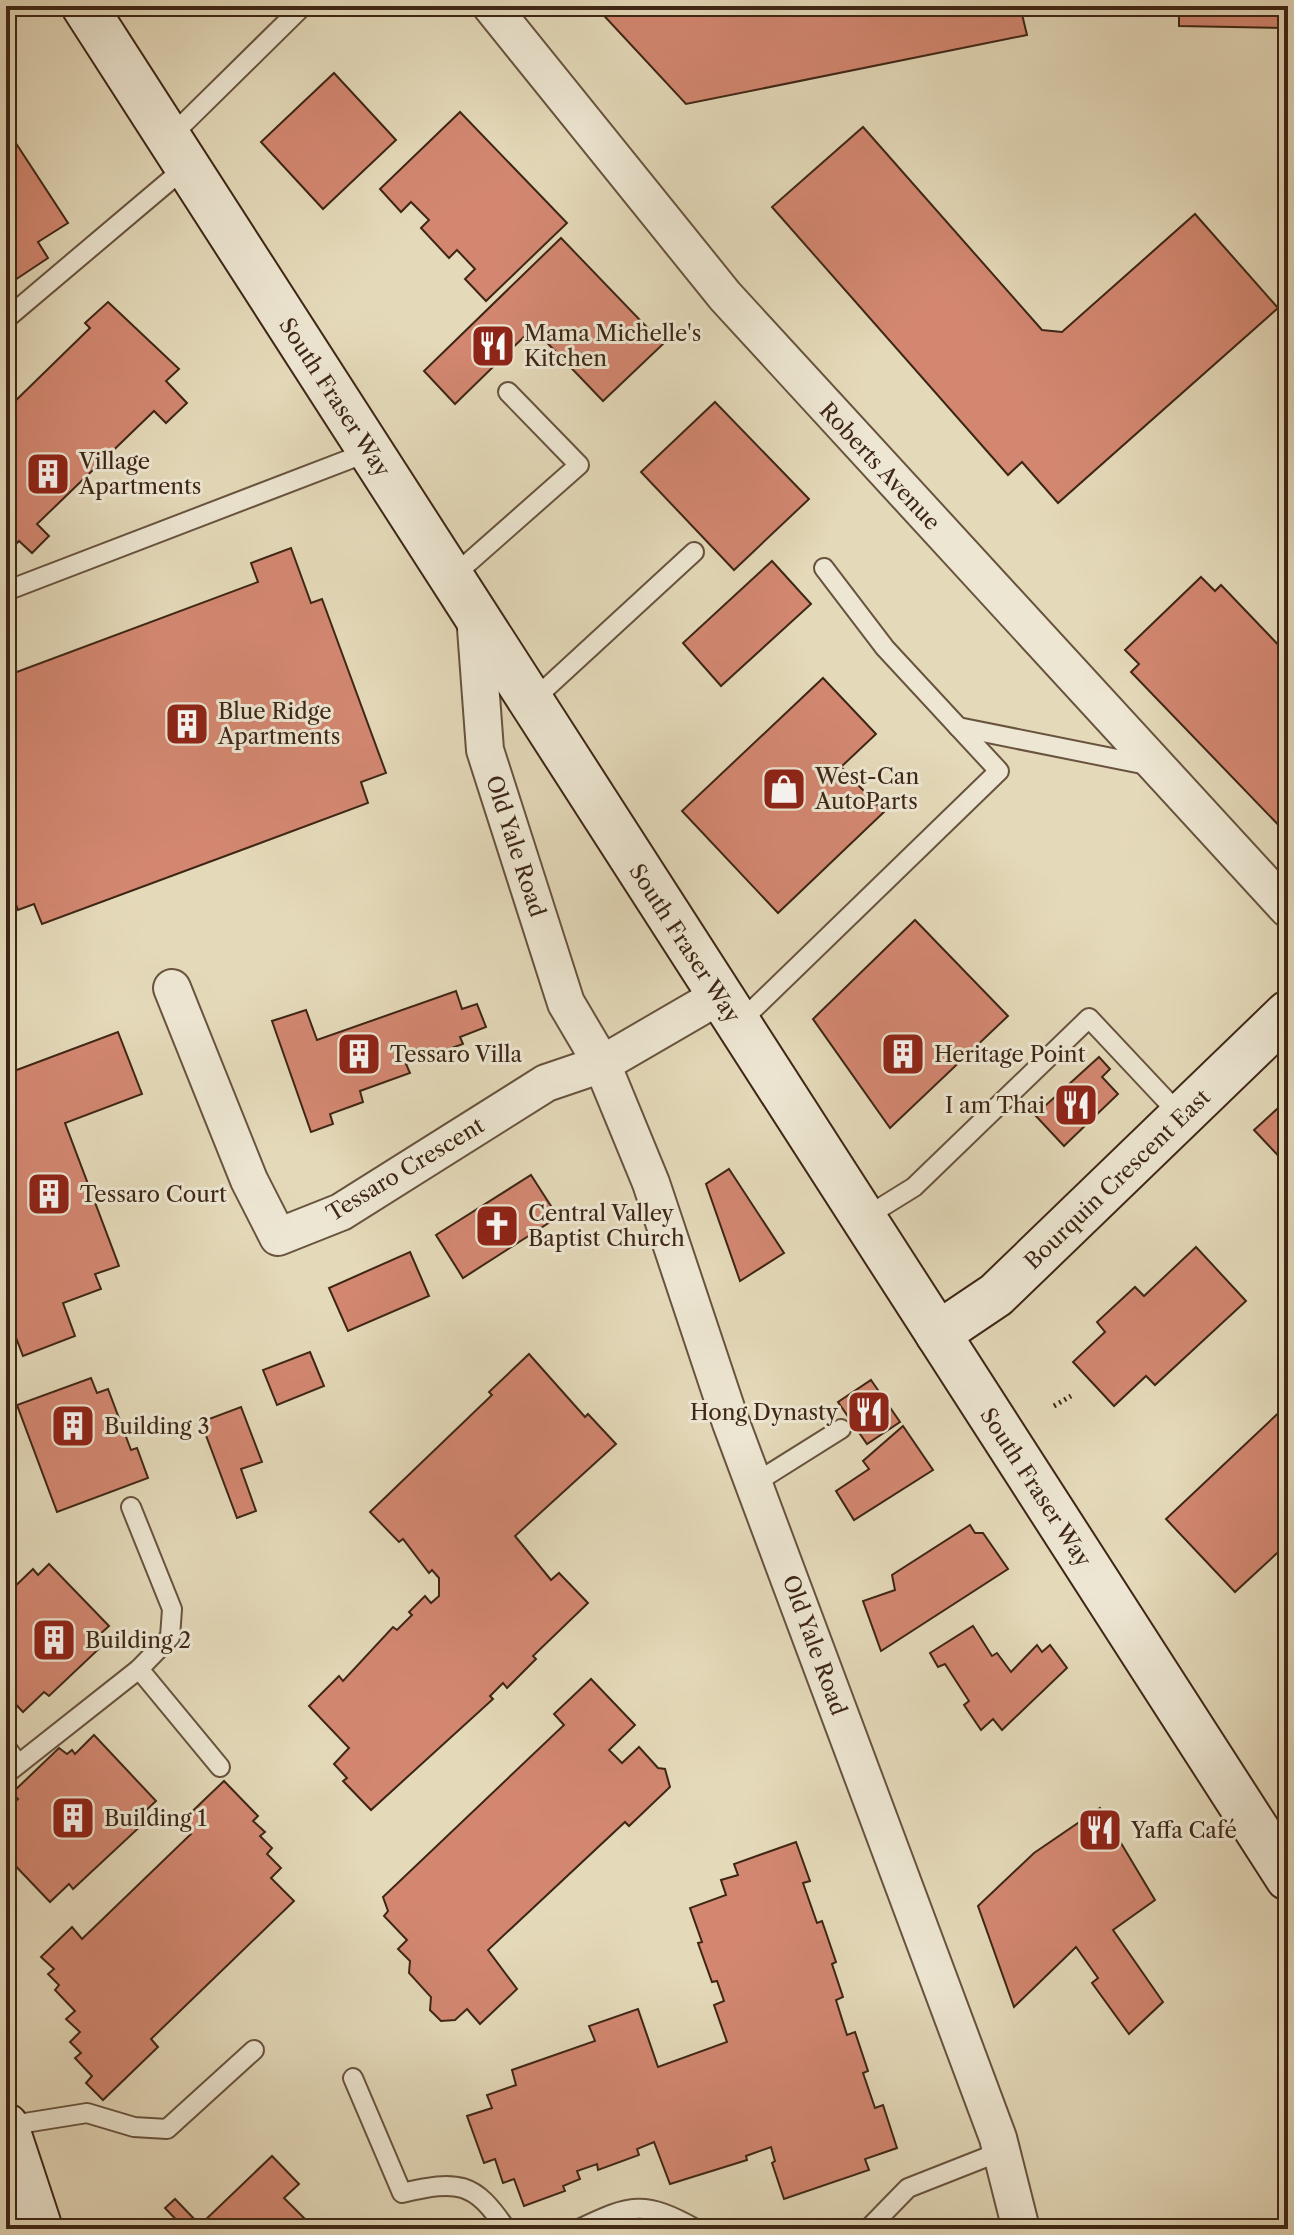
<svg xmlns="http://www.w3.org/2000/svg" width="1294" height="2235" font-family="'Libre Caslon Text',serif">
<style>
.building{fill:#d38771;stroke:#3e2615;stroke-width:2}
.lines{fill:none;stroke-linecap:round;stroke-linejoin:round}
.lane-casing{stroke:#68533e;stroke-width:22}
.street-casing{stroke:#68533e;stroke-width:40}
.secondary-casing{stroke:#3e2615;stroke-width:48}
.path{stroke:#3e2615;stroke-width:5;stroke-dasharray:2 4;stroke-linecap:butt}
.lane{stroke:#ede6d2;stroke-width:18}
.street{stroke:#ede6d2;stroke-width:36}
.secondary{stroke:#ede6d2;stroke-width:44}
.labels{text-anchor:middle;stroke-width:6;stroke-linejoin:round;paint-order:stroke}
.poi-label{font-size:22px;fill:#3e2615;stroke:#ede6d2;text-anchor:start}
.street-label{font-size:22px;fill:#3e2615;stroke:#ede6d2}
</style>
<rect width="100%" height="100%" fill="#e4d9b9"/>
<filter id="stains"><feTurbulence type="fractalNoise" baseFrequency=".0025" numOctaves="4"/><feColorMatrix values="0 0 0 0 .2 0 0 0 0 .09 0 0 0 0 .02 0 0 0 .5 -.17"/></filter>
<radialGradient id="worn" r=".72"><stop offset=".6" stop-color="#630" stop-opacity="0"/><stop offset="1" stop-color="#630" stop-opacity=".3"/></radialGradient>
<g class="building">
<polygon points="595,6 1020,6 1027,35 686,104"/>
<polygon points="1179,6 1288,6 1288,28 1179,26"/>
<polygon points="334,73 396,140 323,209 261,142"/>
<polygon points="460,112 567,223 486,301 465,279 475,269 457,250 449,258 421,228 429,220 411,202 401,212 380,189"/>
<polygon points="863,127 1042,330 1062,332 1195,214 1278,308 1058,503 1022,462 1008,475 772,207"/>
<polygon points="6,128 68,223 38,242 48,258 6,286"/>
<polygon points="561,238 663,344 603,401 533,328 455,404 424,371"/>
<polygon points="108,302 179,369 166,381 187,403 166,423 154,411 37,524 49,536 32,553 19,541 14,546 6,538 6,410 90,328 85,323"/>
<polygon points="715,402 809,499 734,570 641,472"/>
<polygon points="291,548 311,603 322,599 386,773 361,782 368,803 42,924 34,904 18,910 6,877 6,676 258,582 251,563"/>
<polygon points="772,561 811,604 721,686 683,643"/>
<polygon points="1201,577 1215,591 1221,585 1288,655 1288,835 1131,672 1139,664 1125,650"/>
<polygon points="823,678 876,734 841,767 884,812 778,913 682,811"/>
<polygon points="915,920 1008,1016 890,1128 813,1019"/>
<polygon points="456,991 462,1009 477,1004 486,1027 460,1037 463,1044 406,1064 410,1073 360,1091 363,1102 330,1114 333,1124 311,1132 272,1021 306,1010 317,1040"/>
<polygon points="118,1032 142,1094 65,1123 119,1266 95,1274 101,1289 63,1303 75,1336 23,1356 6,1311 6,1074"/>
<polygon points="1099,1057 1110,1069 1102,1077 1118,1094 1064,1146 1035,1115"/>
<polygon points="1288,1099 1288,1166 1254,1130"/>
<polygon points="729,1169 784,1253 740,1281 706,1184"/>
<polygon points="531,1175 558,1217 463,1278 436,1235"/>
<polygon points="1196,1247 1246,1301 1155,1385 1146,1376 1114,1406 1073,1362 1105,1332 1097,1322 1135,1287 1144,1296"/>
<polygon points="410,1252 429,1296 348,1331 329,1288"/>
<polygon points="310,1352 324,1386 277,1405 263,1370"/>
<polygon points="529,1354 585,1417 588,1414 616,1444 515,1536 551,1580 559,1573 588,1603 533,1656 536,1659 507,1688 503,1683 490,1696 493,1699 371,1810 343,1781 347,1778 334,1764 349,1748 309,1706 339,1676 343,1681 393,1627 397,1630 412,1615 409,1612 425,1596 431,1603 439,1596 439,1578 432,1570 429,1573 403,1539 399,1542 370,1512 492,1395 489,1392"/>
<polygon points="91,1378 97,1393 108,1389 131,1450 137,1448 148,1478 57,1512 17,1405"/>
<polygon points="871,1380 900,1422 867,1444 838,1402"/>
<polygon points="1288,1404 1288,1543 1235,1592 1166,1519"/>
<polygon points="241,1407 262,1462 241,1469 256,1511 237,1518 201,1422"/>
<polygon points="903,1426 933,1470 854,1520 836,1491 869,1469 863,1461"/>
<polygon points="970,1525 975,1533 983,1533 1008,1569 881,1651 863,1601 895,1590 892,1575"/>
<polygon points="49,1564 109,1626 98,1636 105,1643 49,1696 44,1692 23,1712 6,1694 6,1595 33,1569 38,1575"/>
<polygon points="973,1626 992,1656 997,1653 1011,1672 1037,1645 1042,1652 1050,1645 1067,1668 1002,1730 993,1719 981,1730 964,1705 969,1701 945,1664 938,1667 930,1653"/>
<polygon points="591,1679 635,1725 609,1750 622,1763 639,1747 658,1768 665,1769 670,1787 629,1826 625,1822 488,1950 517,1989 480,2024 467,2009 455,2020 441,2021 430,2010 431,1997 409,1973 410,1961 398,1949 407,1940 384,1916 388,1911 383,1897 564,1725 554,1714"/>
<polygon points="94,1735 156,1801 140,1816 145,1822 73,1889 69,1884 50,1902 6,1856 6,1811 18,1799 12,1793 59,1748 67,1754 72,1750 75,1754"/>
<polygon points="224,1781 258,1816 253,1821 265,1832 260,1836 272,1848 267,1854 281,1868 271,1878 294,1901 151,2039 158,2047 103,2100 86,2083 92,2076 75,2058 81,2053 70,2042 80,2032 66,2019 75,2011 55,1990 59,1985 48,1974 54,1969 41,1957 72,1927 82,1939 191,1834 181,1822"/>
<polygon points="1100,1808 1155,1900 1113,1930 1163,2002 1129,2034 1092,1983 1098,1978 1076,1947 1014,2007 978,1906 1034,1853"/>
<polygon points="796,1842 810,1881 803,1883 817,1923 822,1921 836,1962 832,1964 843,1997 836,2000 847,2035 855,2032 868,2071 863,2073 875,2108 883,2105 897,2148 865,2159 869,2170 784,2199 772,2163 775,2161 771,2147 746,2156 747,2160 670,2184 654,2142 637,2149 639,2155 598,2170 597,2164 577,2171 580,2179 563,2186 565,2191 524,2206 514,2179 503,2183 495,2159 484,2163 467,2116 492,2108 487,2095 516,2085 512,2070 595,2041 589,2026 638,2009 658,2067 727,2042 714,2005 724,2001 717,1981 712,1982 698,1943 702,1942 690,1908 726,1895 721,1880 738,1875 734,1864"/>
<polygon points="272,2156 299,2184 284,2198 306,2220 296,2229 185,2229 165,2208 175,2199 200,2225"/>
</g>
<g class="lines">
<g class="lane-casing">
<g id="lane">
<polyline points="169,138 303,6"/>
<polyline points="6,319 187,166"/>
<polyline points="451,578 579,465 508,392"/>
<polyline points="6,591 371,451"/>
<polyline points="531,702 694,552"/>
<polyline points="958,727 1152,766"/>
<polyline points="738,1024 999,771 885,648 824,568"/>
<polyline points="864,1218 914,1187 1089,1018 1181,1116"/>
<polyline points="755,1483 841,1429"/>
<polyline points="139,1669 220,1767"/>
<polyline points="6,1747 18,1764"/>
<polyline points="6,1774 139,1669 170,1637 172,1609 131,1507"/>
<path d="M353,2078L402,2193C458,2180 474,2181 506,2229"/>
<polyline points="6,2126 87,2113 134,2127 167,2129 254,2050"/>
<path d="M579,2229C631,2204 644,2200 696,2229"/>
<polyline points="868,2229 908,2188 1002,2151"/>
</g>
</g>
<g class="street-casing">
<g id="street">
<polyline points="491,6 725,296 1288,909"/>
<polyline points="172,988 249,1180 278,1237 341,1212 546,1083 602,1064 566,1003 485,750 475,615"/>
<polyline points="719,996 602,1064 651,1183 731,1423 998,2138 1021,2229"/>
</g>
</g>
<g class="secondary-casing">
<g id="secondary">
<polyline points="84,6 1288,1878"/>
<polyline points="938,1334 996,1295 1288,1013"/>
<polyline points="6,2126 40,2229"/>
</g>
</g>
<polyline class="path" points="1054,1406 1071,1396"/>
<use href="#lane" class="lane"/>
<use href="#street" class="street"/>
<use href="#secondary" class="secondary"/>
</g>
<defs>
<g id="restaurant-square" transform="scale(2.3)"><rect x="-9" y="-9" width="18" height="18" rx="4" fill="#8f2418" stroke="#ede6d2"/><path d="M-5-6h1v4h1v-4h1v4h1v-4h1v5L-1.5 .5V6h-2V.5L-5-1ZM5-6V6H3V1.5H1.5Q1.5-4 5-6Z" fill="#fff"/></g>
<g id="building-square" transform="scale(2.3)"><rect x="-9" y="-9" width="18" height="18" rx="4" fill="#8f2418" stroke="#ede6d2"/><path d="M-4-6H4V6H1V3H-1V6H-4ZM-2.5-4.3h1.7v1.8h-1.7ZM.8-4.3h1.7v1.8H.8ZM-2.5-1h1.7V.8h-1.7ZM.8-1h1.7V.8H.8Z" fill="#fff"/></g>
<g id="shop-square" transform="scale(2.3)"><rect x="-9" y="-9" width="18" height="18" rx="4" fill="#8f2418" stroke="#ede6d2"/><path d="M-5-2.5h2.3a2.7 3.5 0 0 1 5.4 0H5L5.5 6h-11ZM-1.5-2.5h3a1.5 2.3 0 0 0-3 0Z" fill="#fff"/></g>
<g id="church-square" transform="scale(2.3)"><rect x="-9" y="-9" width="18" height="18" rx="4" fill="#8f2418" stroke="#ede6d2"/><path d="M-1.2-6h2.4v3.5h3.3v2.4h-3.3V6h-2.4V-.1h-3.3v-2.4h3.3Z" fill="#fff"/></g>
</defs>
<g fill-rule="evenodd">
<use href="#restaurant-square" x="493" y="346"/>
<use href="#building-square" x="48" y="474"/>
<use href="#building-square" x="187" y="724"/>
<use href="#shop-square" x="784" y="789"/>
<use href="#building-square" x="359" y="1054"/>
<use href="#building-square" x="903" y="1054"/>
<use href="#restaurant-square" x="1076" y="1105"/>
<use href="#building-square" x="49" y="1194"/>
<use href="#church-square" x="497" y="1226"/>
<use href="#restaurant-square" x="869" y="1412"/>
<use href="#building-square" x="73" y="1426"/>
<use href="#building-square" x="54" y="1640"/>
<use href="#building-square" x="73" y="1818"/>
<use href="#restaurant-square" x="1100" y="1830"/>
</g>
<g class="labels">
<g class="poi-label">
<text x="524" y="341">Mama Michelle's<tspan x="524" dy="25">Kitchen</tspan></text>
<text x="79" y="469">Village<tspan x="79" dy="25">Apartments</tspan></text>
<text x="218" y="719">Blue Ridge<tspan x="218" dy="25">Apartments</tspan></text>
<text x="815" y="784">West-Can<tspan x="815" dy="25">AutoParts</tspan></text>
<text x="390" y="1062">Tessaro Villa</text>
<text x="934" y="1062">Heritage Point</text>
<text x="1045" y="1113" text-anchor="end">I am Thai</text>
<text x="80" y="1202">Tessaro Court</text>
<text x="528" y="1221">Central Valley<tspan x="528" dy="25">Baptist Church</tspan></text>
<text x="838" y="1420" text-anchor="end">Hong Dynasty</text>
<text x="104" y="1434">Building 3</text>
<text x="85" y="1648">Building 2</text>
<text x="104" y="1826">Building 1</text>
<text x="1131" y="1838">Yaffa Café</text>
</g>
<g class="street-label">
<text transform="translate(335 397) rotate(57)" y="8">South Fraser Way</text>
<text transform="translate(880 466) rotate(47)" y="8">Roberts Avenue</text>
<text transform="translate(516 846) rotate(72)" y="8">Old Yale Road</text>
<text transform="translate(685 943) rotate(57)" y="8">South Fraser Way</text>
<text transform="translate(405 1169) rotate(-31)" y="8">Tessaro Crescent</text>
<text transform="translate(1117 1179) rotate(-44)" y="8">Bourquin Crescent East</text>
<text transform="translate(1036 1487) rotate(57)" y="8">South Fraser Way</text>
<text transform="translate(815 1645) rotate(70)" y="8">Old Yale Road</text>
</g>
</g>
<rect width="1294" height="2235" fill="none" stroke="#e4d9b9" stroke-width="32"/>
<rect x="8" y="8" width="1278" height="2219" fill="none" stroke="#3e2615" stroke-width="4"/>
<rect x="16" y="16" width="1262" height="2203" fill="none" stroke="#3e2615" stroke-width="2"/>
<rect width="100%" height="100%" filter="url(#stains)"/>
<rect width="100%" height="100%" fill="url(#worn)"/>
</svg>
